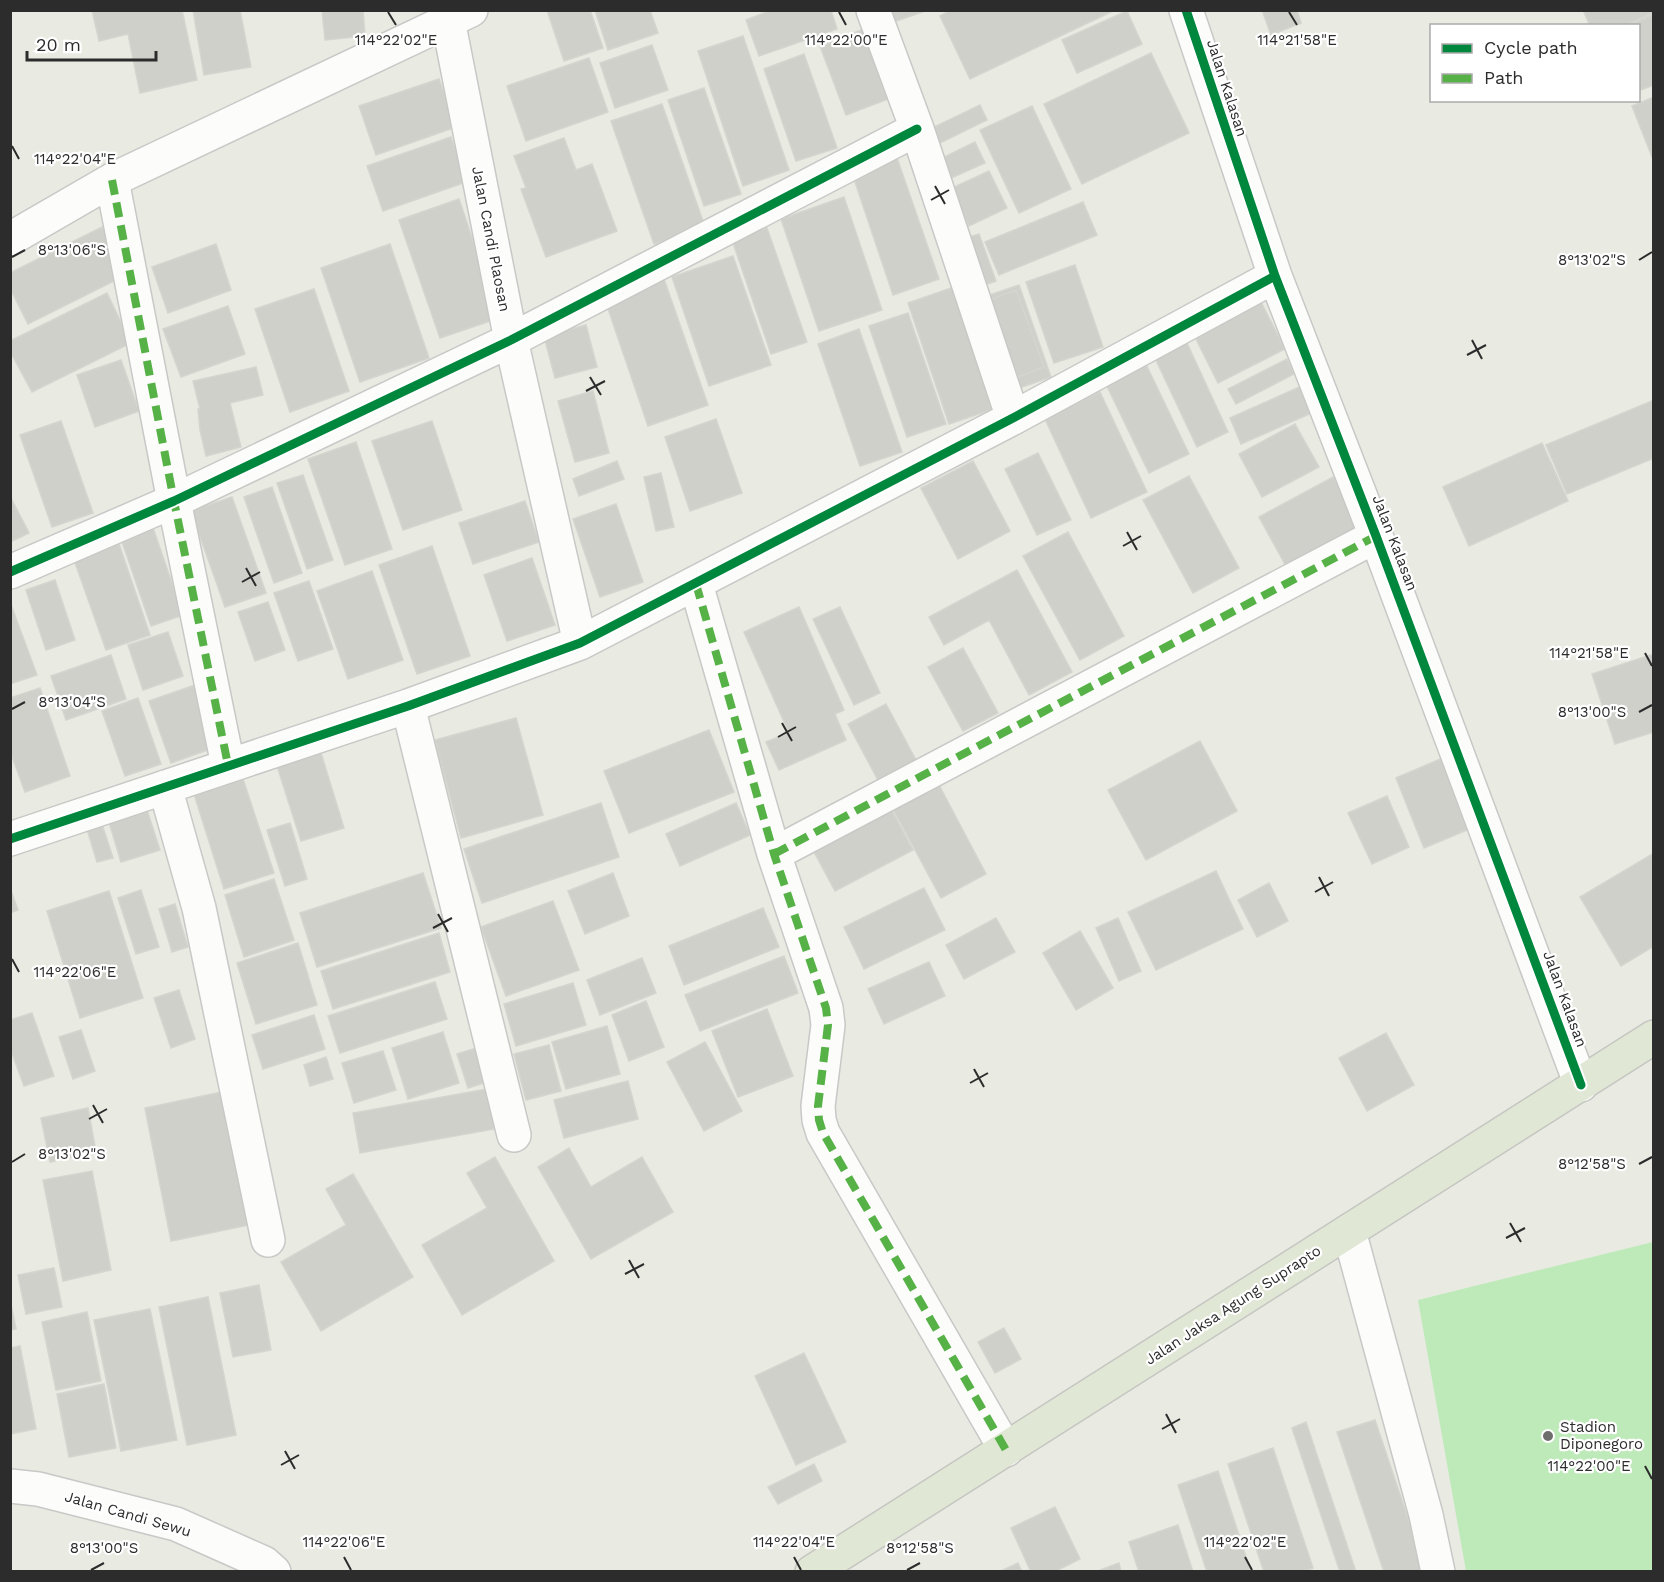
<svg xmlns="http://www.w3.org/2000/svg" width="1664" height="1582" font-family="'Work Sans',sans-serif">
	<style>
		.pitch { fill: #beeab9 }
		.building { fill: #d0d0cb; stroke: #d4d5ce; stroke-width: 1.5 }
		.lines { fill: none; stroke-linecap: round; stroke-linejoin: round }
		.minor-casing { stroke: #c8c8c7; stroke-width: 36 }
		.major-casing { stroke: #c5c6c2; stroke-width: 36 }
		.minor { stroke: #fcfcfb; stroke-width: 33 }
		.major { stroke: #e1e7d5; stroke-width: 33 }
		.quiet { stroke: #56b246; stroke-width: 8; stroke-dasharray: 15 8; stroke-linecap: butt }
		.cycleway-casing { stroke: #fff; stroke-width: 13 }
		.cycleway { stroke: #00873e; stroke-width: 9 }
		.ticks { fill: none; stroke: #2c2c2c; stroke-width: 2 }
		.poi-dot { fill: #6e6e6c; stroke: #fff; stroke-width: 2 }
		.labels { text-anchor: middle; stroke-width: 4.5; stroke-linejoin: round; paint-order: stroke }
		.street-label { font-size: 15px; fill: #2c2c2c; stroke: #fff }
		.poi-label { font-size: 15px; fill: #2c2c2c; stroke: #fff; text-anchor: start }
		.ticks-label { font-size: 15px; text-anchor: middle; fill: #2c2c2c; stroke: #fff; stroke-width: 4.5; stroke-linejoin: round; paint-order: stroke }
	</style>
	<rect width="100%" height="100%" fill="#e9eae2"/>
	<!-- pitch -->
	<path class="pitch" d="M1653,1242V1571H1466L1418,1300Z"/>
	<!-- building -->
	<path class="building" d="M92,10H182L197,80L140,93L128,34L99,41Z
		M193,10H240L251,67L204,75Z
		M322,10H363L365,36L325,40Z
		M547,10H590L603,48L564,61Z
		M595,10H650L658,33L608,50Z
		M772,10H831L837,29L759,56L746,20Z
		M877,10H928L882,26Z
		M951,10H1115L970,79L940,16Z
		M1262,10H1297L1301,23L1271,35Z
		M1583,10H1654V12L1624,26H1590Z
		M1127,11L1142,44L1077,73L1062,40Z
		M1654,14V85L1638,91V26H1627Z
		M864,29L888,99L846,115L820,46Z
		M743,36L789,170L743,186L698,51Z
		M652,45L668,90L615,108L600,63Z
		M1151,53L1189,133L1082,184L1044,104Z
		M804,54L837,148L796,161L764,69Z
		M589,58L608,112L526,141L507,86Z
		M439,79L456,127L376,155L359,106Z
		M704,88L741,194L704,206L668,100Z
		M1654,97V156L1652,157L1632,106Z
		M662,104L705,227L654,244L611,121Z
		M980,105L987,120L938,144L930,129Z
		M1032,106L1071,189L1019,213L980,130Z
		M451,137L466,182L383,211L367,166Z
		M564,138L576,170L592,164L617,231L546,257L521,189L526,188L514,156Z
		M975,142L985,163L949,179L940,159Z
		M897,158L939,279L893,295L852,173Z
		M989,171L1007,208L969,226L952,188Z
		M844,197L882,310L819,331L781,219Z
		M459,199L499,318L440,338L399,220Z
		M1083,202L1097,235L999,275L985,242Z
		M102,227L126,275L28,324L10,288V273Z
		M767,228L807,342L771,354L732,240Z
		M979,234L996,281L973,289L957,241Z
		M216,244L231,290L168,313L152,267Z
		M390,244L429,358L360,382L321,268Z
		M733,256L771,365L709,386L672,277Z
		M1075,265L1103,347L1054,363L1026,282Z
		M663,276L708,405L648,426L604,297Z
		M1019,285L1051,377L1019,388L987,296Z
		M954,287L996,408L949,424L908,303Z
		M314,289L349,391L290,412L255,309Z
		M1016,290L1044,367L1018,377L989,300Z
		M107,293L131,343L32,392L10,351V341Z
		M1261,302L1285,349L1218,383L1194,335Z
		M228,306L245,354L181,377L163,329Z
		M908,313L946,424L907,437L869,326Z
		M586,325L597,367L555,378L544,336Z
		M859,329L902,452L860,466L818,344Z
		M1187,343L1228,432L1197,447L1155,358Z
		M1287,359L1294,374L1236,404L1228,389Z
		M121,360L139,411L95,427L77,375Z
		M1144,360L1189,454L1149,473L1104,380Z
		M256,367L263,395L230,403L241,447L206,456L200,430L198,409H200L193,381Z
		M1304,385L1316,411L1241,444L1230,418Z
		M593,391L609,453L575,462L558,401Z
		M1100,392L1147,492L1091,518L1045,419Z
		M1654,400V458L1567,494L1546,445Z
		M716,419L742,493L690,511L665,437Z
		M61,421L93,513L52,527L20,435Z
		M432,421L462,510L403,530L372,441Z
		M1295,424L1319,467L1262,497L1239,454Z
		M356,442L392,549L345,565L308,459Z
		M1542,443L1568,501L1469,546L1443,487Z
		M1038,453L1071,520L1037,535L1005,469Z
		M617,461L624,479L579,496L573,479Z
		M973,461L1010,531L958,559L921,488Z
		M661,473L674,527L656,531L644,477Z
		M303,475L333,560L307,569L277,483Z
		M1189,476L1239,568L1193,593L1143,500Z
		M1333,477L1361,528L1287,568L1259,517Z
		M272,487L302,573L274,583L244,497Z
		M10,496L29,533L10,542Z
		M232,497L266,593L225,607L191,511Z
		M525,501L539,542L473,564L459,523Z
		M616,504L643,582L600,597L573,519Z
		M152,525L183,615L151,626L120,536Z
		M1068,532L1124,636L1080,660L1023,556Z
		M118,541L150,635L106,650L73,557Z
		M432,546L470,656L417,674L379,565Z
		M532,558L555,625L507,641L484,575Z
		M1017,570L1072,672L1029,695L989,620L944,645L929,617Z
		M372,571L403,660L348,679L317,591Z
		M55,580L75,640L46,650L26,590Z
		M309,581L333,649L298,661L274,593Z
		M10,602L37,675L10,684Z
		M268,602L285,650L255,661L238,612Z
		M799,607L844,710L835,714L846,740L779,770L766,742L789,733L744,632Z
		M840,607L880,693L854,705L813,619Z
		M168,632L183,676L143,690L128,645Z
		M963,648L998,713L963,731L928,667Z
		M1654,654V732L1615,744L1592,674Z
		M111,655L126,699L66,720L51,676Z
		M195,685L216,747L171,763L149,701Z
		M40,688L70,776L25,792L10,751V698Z
		M138,698L161,764L125,776L102,711Z
		M886,704L917,762L879,782L848,724Z
		M516,718L543,815L461,838L435,740Z
		M709,730L734,792L629,833L604,771Z
		M1200,741L1237,811L1146,860L1108,790Z
		M321,753L344,828L301,841L277,766Z
		M1445,757L1474,827L1424,848L1396,778Z
		M243,779L274,873L224,889L194,794Z
		M939,785L986,874L941,898L893,809Z
		M1387,796L1409,847L1372,864L1348,813Z
		M601,803L619,857L482,903L464,849Z
		M736,803L750,835L680,866L666,834Z
		M146,807L160,850L121,862L108,819Z
		M890,807L913,850L835,891L812,848Z
		M101,821L113,858L97,862L86,826Z
		M290,823L307,879L285,886L267,830Z
		M1654,853V946L1621,966L1580,897Z
		M1216,871L1243,929L1156,970L1128,912Z
		M423,873L441,928L317,967L300,913Z
		M613,873L629,916L585,934L568,891Z
		M274,879L294,940L244,957L225,895Z
		M1269,883L1288,921L1257,937L1238,900Z
		M10,888L18,910L10,913Z
		M924,888L945,930L864,969L844,927Z
		M141,890L159,947L136,954L118,898Z
		M109,891L143,998L80,1018L47,911Z
		M553,901L579,970L506,996L481,927Z
		M175,904L188,947L172,952L159,909Z
		M763,908L779,947L684,985L669,946Z
		M996,918L1015,952L964,979L946,945Z
		M1118,918L1141,971L1119,981L1096,928Z
		M1080,931L1113,988L1076,1010L1043,953Z
		M439,933L450,972L333,1009L321,971Z
		M298,943L317,1005L256,1024L237,963Z
		M784,956L798,993L700,1031L685,995Z
		M642,958L656,993L600,1015L587,980Z
		M929,962L945,996L884,1024L868,989Z
		M435,982L447,1019L340,1053L328,1016Z
		M573,983L586,1025L516,1046L504,1004Z
		M179,990L195,1039L171,1048L154,998Z
		M646,1001L664,1047L629,1061L612,1015Z
		M767,1009L793,1076L738,1097L712,1031Z
		M32,1013L54,1076L24,1086L10,1048V1020Z
		M314,1015L325,1049L263,1069L252,1035Z
		M607,1026L620,1074L566,1089L552,1042Z
		M81,1030L95,1071L73,1079L59,1037Z
		M443,1032L459,1083L408,1099L392,1048Z
		M1386,1033L1414,1085L1367,1111L1339,1058Z
		M705,1042L742,1111L704,1131L667,1062Z
		M549,1045L561,1091L526,1100L514,1054Z
		M480,1047L490,1081L468,1088L457,1054Z
		M383,1051L396,1090L354,1103L342,1063Z
		M326,1057L333,1079L310,1086L304,1065Z
		M628,1081L638,1119L564,1138L554,1100Z
		M492,1088L500,1128L360,1153L353,1113Z
		M222,1092L249,1225L171,1241L145,1108Z
		M88,1108L96,1152L50,1162L41,1118Z
		M569,1148L591,1187L642,1157L673,1212L591,1259L538,1167Z
		M495,1157L554,1261L462,1315L422,1245L487,1208L467,1173Z
		M92,1171L111,1270L63,1281L43,1180Z
		M353,1174L413,1277L321,1331L281,1262L346,1225L326,1189Z
		M54,1268L62,1307L26,1314L18,1275Z
		M259,1285L271,1350L233,1357L220,1293Z
		M208,1297L236,1435L187,1445L159,1307Z
		M10,1300L16,1329L10,1330Z
		M150,1309L177,1440L121,1451L94,1320Z
		M87,1312L101,1381L56,1390L42,1322Z
		M1004,1328L1021,1359L995,1373L978,1342Z
		M20,1346L36,1429L10,1434V1348Z
		M804,1353L846,1442L796,1465L755,1376Z
		M104,1384L116,1448L69,1457L57,1394Z
		M1375,1420L1426,1572H1384L1337,1432Z
		M1306,1422L1356,1572H1340L1292,1428Z
		M1273,1448L1313,1568L1302,1572H1264L1228,1464Z
		M814,1464L822,1481L778,1504L768,1487Z
		M1218,1471L1251,1572H1207L1178,1485Z
		M1055,1507L1080,1559L1054,1572H1031L1011,1528Z
		M1178,1525L1193,1572H1139L1129,1542Z
		M1018,1563L1022,1572H999Z
		M1119,1563L1121,1572H1095Z"/>
	<g class="lines">
		<defs>
			<path id="minor" d="M446,10L511,340L580,643
				M873,10L917,129L1013,418
				M1186,10L1275,276L1376,536L1581,1085
				M112,180L174,501L228,765
				M10,239L112,180L471,10
				M10,572L174,501L511,340L917,129
				M696,584L774,854L826,1008L828,1025L818,1106L819,1120L823,1133L1006,1450
				M408,706L514,1135
				M165,787L199,908L268,1240
				M10,839L408,706L580,643L1013,418L1275,276
				M774,854L1376,536
				M1349,1231L1426,1515L1438,1572
				M10,1486L38,1489L176,1524L264,1563L274,1572"/>
			<path id="major" d="M812,1572L1654,1037"/>
		</defs>
		<!-- minor casing -->
		<use href="#minor" class="minor-casing"/>
		<!-- major casing -->
		<use href="#major" class="major-casing"/>
		<!-- minor -->
		<use href="#minor" class="minor"/>
		<!-- major -->
		<use href="#major" class="major"/>
		<!-- quiet -->
		<path class="quiet" d="M112,180L174,501L228,765
			M696,584L774,854L826,1008L828,1025L818,1106L819,1120L823,1133L1006,1450
			M774,854L1376,536"/>
		<defs>
			<path id="cycleway" d="M1186,10L1275,276L1376,536L1581,1085
				M10,572L174,501L511,340L917,129
				M10,839L408,706L580,643L1013,418L1275,276"/>
		</defs>
		<!-- cycleway casing -->
		<use href="#cycleway" class="cycleway-casing"/>
		<!-- cycleway -->
		<use href="#cycleway" class="cycleway"/>
	</g>
	<!-- ticks -->
	<path class="ticks" d="M388,12L396,25M839,12L846,25M1289,12L1297,25M12,146L19,159M935,186L945,204M931,200L949,190M12,257L25,250M1639,260L1652,252M1472,340L1482,359M1467,355L1486,345M590,377L601,395M586,391L605,381M1127,532L1137,550M1123,546L1141,536M246,568L256,586M242,582L260,572M1645,653L1652,666M12,709L25,702M1639,712L1652,705M782,723L792,741M778,737L796,727M1319,877L1329,896M1315,892L1333,882M438,914L448,932M433,928L452,918M12,959L19,972M974,1069L984,1087M970,1083L988,1073M93,1105L103,1123M89,1119L107,1109M12,1162L25,1154M1639,1164L1652,1157M1510,1223L1521,1242M1506,1238L1525,1228M629,1260L639,1278M625,1274L644,1264M1166,1414L1176,1433M1162,1429L1180,1419M285,1451L295,1469M281,1465L299,1455M1645,1466L1652,1479M344,1557L351,1570M794,1557L801,1570M1245,1557L1252,1570M91,1570L104,1563M907,1570L920,1563"/>
	<!-- markers -->
	<circle class="poi-dot" cx="1548" cy="1436" r="6"/>
	<g class="labels">
		<!-- street labels -->
		<g class="street-label">
			<text transform="translate(1227 88) rotate(72)" y="5">Jalan Kalasan</text>
			<text transform="translate(491 239) rotate(79)" y="5">Jalan Candi Plaosan</text>
			<text transform="translate(1395 543) rotate(69)" y="5">Jalan Kalasan</text>
			<text transform="translate(1565 999) rotate(70)" y="5">Jalan Kalasan</text>
			<text transform="translate(1233 1305) rotate(-33)" y="5">Jalan Jaksa Agung Suprapto</text>
			<text transform="translate(128 1514) rotate(16)" y="5">Jalan Candi Sewu</text>
		</g>
		<!-- poi labels -->
		<g class="poi-label">
			<text x="1560" y="1432">Stadion<tspan x="1560" dy="17">Diponegoro</tspan></text>
		</g>
	</g>
	<g class="ticks-label">
		<text x="396" y="45">114°22'02"E</text>
		<text x="846" y="45">114°22'00"E</text>
		<text x="1297" y="45">114°21'58"E</text>
		<text x="75" y="164">114°22'04"E</text>
		<text x="72" y="255">8°13'06"S</text>
		<text x="1592" y="265">8°13'02"S</text>
		<text x="1589" y="658">114°21'58"E</text>
		<text x="72" y="707">8°13'04"S</text>
		<text x="1592" y="717">8°13'00"S</text>
		<text x="75" y="977">114°22'06"E</text>
		<text x="72" y="1159">8°13'02"S</text>
		<text x="1592" y="1169">8°12'58"S</text>
		<text x="1589" y="1471">114°22'00"E</text>
		<text x="344" y="1547">114°22'06"E</text>
		<text x="794" y="1547">114°22'04"E</text>
		<text x="1245" y="1547">114°22'02"E</text>
		<text x="104" y="1553">8°13'00"S</text>
		<text x="920" y="1553">8°12'58"S</text>
	</g>
	<!-- border -->
	<rect width="1664" height="1582" fill="none" stroke="#2c2c2c" stroke-width="24"/>
	<!-- legend -->
	<rect x="1430" y="24" width="210" height="78" fill="#ffffff" stroke="#ababab" stroke-width="1.5"/>
	<rect x="1442" y="44" width="30" height="9" fill="#00873e" stroke="#ababab" stroke-width="1.5"/>
	<text x="1484" y="54" font-size="18" fill="#2c2c2c">Cycle path</text>
	<rect x="1442" y="74" width="30" height="9" fill="#56b246" stroke="#ababab" stroke-width="1.5"/>
	<text x="1484" y="84" font-size="18" fill="#2c2c2c">Path</text>
	<!-- scale -->
	<path d="M27 51v9h129v-9" fill="none" stroke="#2c2c2c" stroke-width="3"/>
	<text x="36" y="51" font-size="18" fill="#2c2c2c" stroke="#ffffff" stroke-width="4.5" paint-order="stroke">20 m</text>
</svg>
